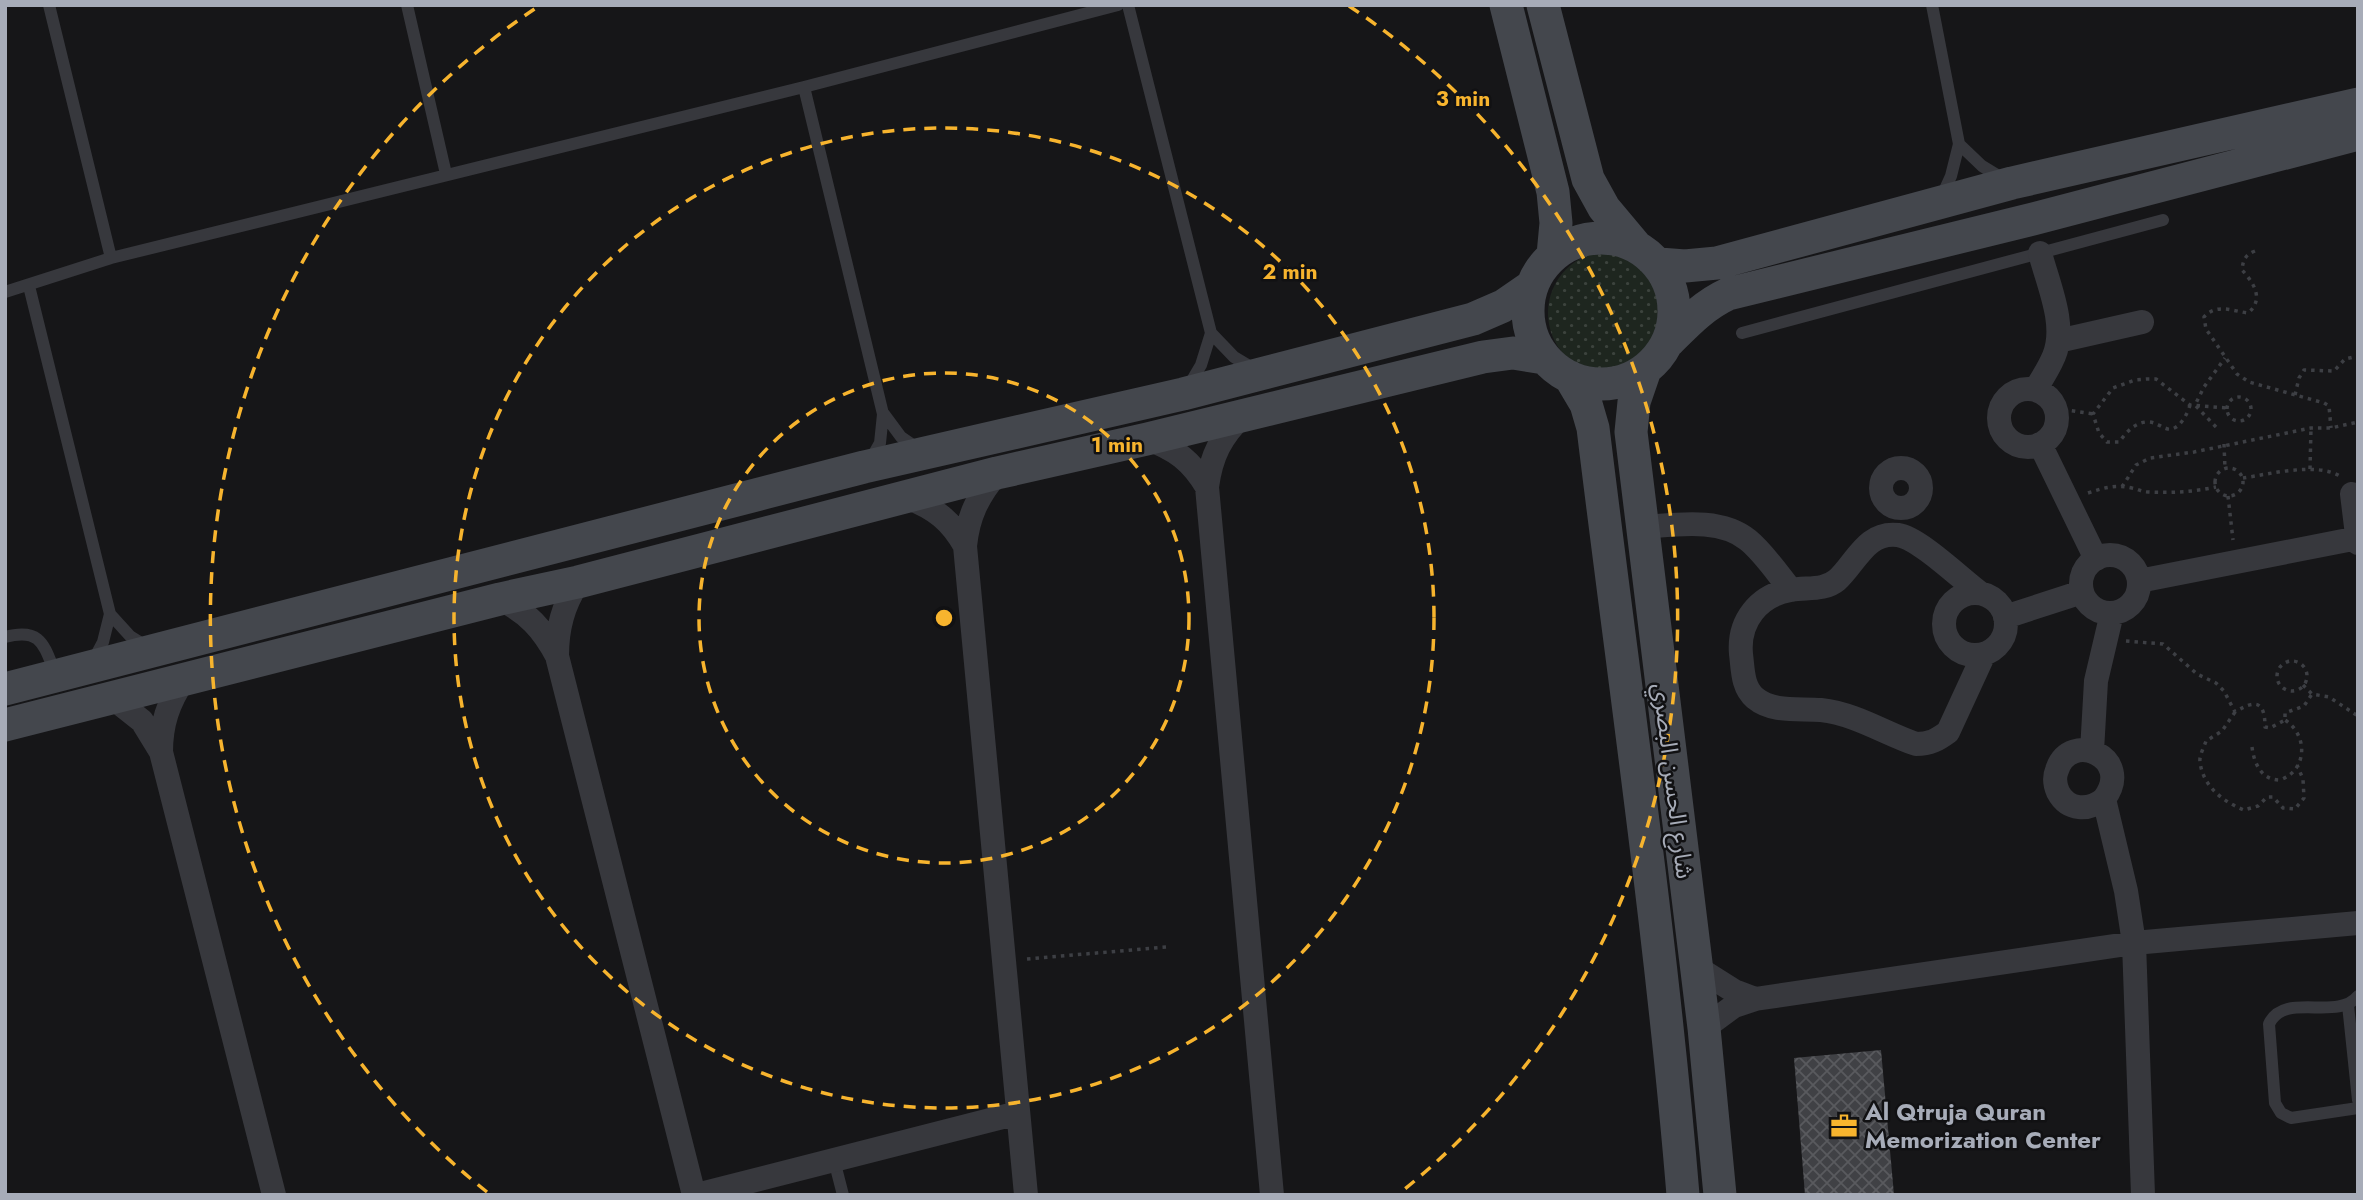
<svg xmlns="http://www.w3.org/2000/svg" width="2363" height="1200" font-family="Jost,'Noto Sans Arabic',sans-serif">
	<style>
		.grass { fill: url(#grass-dots) }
		.building { fill: url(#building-cross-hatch) }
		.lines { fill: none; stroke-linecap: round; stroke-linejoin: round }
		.path { stroke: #3d3f44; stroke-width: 3.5; stroke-dasharray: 3.5 5; stroke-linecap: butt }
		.lane { stroke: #37383d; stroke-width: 12 }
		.street { stroke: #37383d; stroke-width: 24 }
		.secondary { stroke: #44474d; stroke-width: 33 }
		.ring { fill: none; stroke: #f7b42e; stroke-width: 3.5; stroke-dasharray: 12 9 }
		.labels { text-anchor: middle; stroke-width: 5; stroke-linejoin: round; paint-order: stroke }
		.street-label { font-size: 24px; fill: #a7acb8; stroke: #111113 }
		.poi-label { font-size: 24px; font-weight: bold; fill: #a7acb8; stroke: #111113; text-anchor: start }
		.centre { fill: #f7b42e; stroke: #111113; stroke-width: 3.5 }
		.ring-label { font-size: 21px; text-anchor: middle; font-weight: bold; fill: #f7b42e; stroke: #111113; stroke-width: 5; stroke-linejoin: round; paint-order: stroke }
	</style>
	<defs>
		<pattern id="grass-dots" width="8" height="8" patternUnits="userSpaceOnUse" patternTransform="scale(1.75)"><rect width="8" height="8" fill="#1e261f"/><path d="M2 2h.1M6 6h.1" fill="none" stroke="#3c433d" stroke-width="1.8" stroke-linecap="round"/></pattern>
		<pattern id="building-cross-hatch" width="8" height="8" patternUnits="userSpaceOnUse" patternTransform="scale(1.75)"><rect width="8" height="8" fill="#404145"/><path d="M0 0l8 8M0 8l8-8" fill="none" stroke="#595a5e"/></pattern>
	</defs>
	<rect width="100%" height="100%" fill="#161618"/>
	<!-- grass -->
	<path class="grass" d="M1548 313a62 62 0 1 1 124 0a62 62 0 1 1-124 0Z"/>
	<!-- building -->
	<path class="building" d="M1881,1050L1894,1195H1805L1794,1058Z"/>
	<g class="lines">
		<!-- path -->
		<path class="path" d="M2255,251C2245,255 2243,260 2242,270C2253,282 2265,299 2248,313C2232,311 2217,303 2204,317L2206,329L2237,374L2249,382L2324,403L2329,406L2331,428
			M2295,395L2299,378L2304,370L2334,371L2345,359L2358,356
			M2227 409a12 12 0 1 1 24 0a12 12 0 1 1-24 0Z
			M2190,405C2188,413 2179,431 2168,429C2160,427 2155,421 2146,422C2134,423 2126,433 2119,442H2107L2099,433L2093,414L2113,388L2135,380L2147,379H2156L2190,405L2227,408
			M2055,408L2093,414
			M2216,427L2195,405L2204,387L2225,358
			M2224,444L2225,469
			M2215 482a14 14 0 1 1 28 0a14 14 0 1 1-28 0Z
			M2310,469L2311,428
			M2243,478C2270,474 2316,462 2340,476
			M2122,487L2136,465L2150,458L2194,452L2311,428H2331L2358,422
			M2088,493C2103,488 2116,484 2132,488C2138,489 2142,492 2148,492C2172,493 2193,492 2216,487
			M2228,496L2233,540
			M2126,641L2163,644L2197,674L2216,683L2224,691L2235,712C2256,699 2265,701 2265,727L2270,728L2285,720V713L2304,706L2312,694
			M2277 676a15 15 0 1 1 30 0a15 15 0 1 1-30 0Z
			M2303,685L2312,694L2329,697L2358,716
			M2235,712L2222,731L2206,741C2204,747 2199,756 2200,762C2203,787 2224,802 2244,810L2258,806L2267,797H2273L2283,808L2295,809L2304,798L2303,779L2297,765
			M2252,747C2254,763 2261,780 2280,780C2308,770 2308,735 2285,720
			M1027,959L1166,947"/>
		<!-- lane -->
		<path class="lane" d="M49,5L111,258
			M407,5L446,174
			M1128,5L1211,333L1234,357L1254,369
			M1932,5L1959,144L1951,176L1941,198
			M804,87L883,414L880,443L871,459
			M1959,144L1982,166L2005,180
			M29,286L110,614L130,636L146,646
			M5,292L111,258L804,87L1118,5
			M1742,333L2163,220
			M1188,387L1201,365L1211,333
			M884,414L901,437L917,448
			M5,637C42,627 44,646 56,675
			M94,659L103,642L110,614
			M2358,996C2337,1022 2284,991 2269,1024L2275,1103L2281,1113L2291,1118L2358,1108
			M2348,1005L2358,1100
			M834,1160L843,1195"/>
		<!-- street -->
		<path class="street" d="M2058,341L2142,322
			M1999 418a29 29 0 1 1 58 0a29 29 0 1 1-58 0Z
			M2035,390C2042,379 2049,368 2054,356C2067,325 2048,284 2040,253
			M1244,414C1221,436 1211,456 1207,487L1272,1195
			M1147,439C1175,448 1192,462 1207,487
			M2040,444L2096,559
			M1881 488a20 20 0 1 1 40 0a20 20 0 1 1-40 0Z
			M997,473C978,496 968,516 965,546L1026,1195
			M2352,494L2358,543
			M908,498C935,508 951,521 965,546
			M1642,527C1675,525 1720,517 1748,540C1764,553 1777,573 1791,590
			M2081 584a29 29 0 1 1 58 0a29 29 0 1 1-58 0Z
			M2139,581L2358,538
			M1980,593C1961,579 1919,538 1898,535C1866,531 1856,563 1837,580C1824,591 1806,587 1791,590C1759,595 1738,621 1741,654C1743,669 1742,687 1755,698C1773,713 1800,708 1821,710C1856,714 1884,733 1916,744C1930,744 1937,740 1948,732L1984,654
			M1944 624a31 31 0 1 1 62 0a31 31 0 1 1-62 0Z
			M500,599C527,612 543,629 557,656L694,1195
			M2005,617L2082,592
			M557,656C557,628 563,606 578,582
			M113,698L142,721L161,752L274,1195
			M2092,751L2096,681L2112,613
			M161,752C161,724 168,703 184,679
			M2104,799C2089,811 2068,811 2058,792C2055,785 2054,777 2057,770C2070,729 2135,758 2104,799L2126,891L2134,943L2143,1195
			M1696,967L1734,991L1755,999
			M1704,1028L1734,1006L1755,999L2134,943L2358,923
			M697,1195L1018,1113"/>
		<!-- secondary -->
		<path class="secondary" d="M1506,5L1553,192L1556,223L1553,255
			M1543,5L1588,179L1604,208L1635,245
			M1528 311a73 73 0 1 1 146 0a73 73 0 1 1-146 0Z
			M1659,264L1685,266L1717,263L2012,183L2358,104
			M1669,341C1687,323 1704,305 1728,294L2033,219L2358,134
			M1645,370L1634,402L1631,432L1704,1028L1720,1195
			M1570,377L1586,404L1593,428C1624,683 1662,939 1683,1195
			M5,689L864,467L1183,394L1473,319L1503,306L1532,286
			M5,725L500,599L578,582L997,473L1147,439L1483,357L1513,353L1544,358"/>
	</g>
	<!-- distance rings -->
	<g class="ring">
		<circle cx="944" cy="618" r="245"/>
		<circle cx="944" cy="618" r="490"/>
		<path d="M487 1192A734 734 0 0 1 539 6M1349 6A734 734 0 0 1 1401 1192"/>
	</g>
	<!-- icons -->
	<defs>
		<symbol id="office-bare" viewBox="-9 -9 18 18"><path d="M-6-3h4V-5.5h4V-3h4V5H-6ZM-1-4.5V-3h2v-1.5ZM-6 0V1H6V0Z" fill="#f7b42e" stroke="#111113" stroke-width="2.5" paint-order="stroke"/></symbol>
	</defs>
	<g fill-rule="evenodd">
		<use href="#office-bare" x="1825" y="1107" width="38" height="38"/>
	</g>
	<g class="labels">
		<!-- street labels -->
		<g class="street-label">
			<text transform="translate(1673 781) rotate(83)" y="8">شارع الحسن البصري</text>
		</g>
		<!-- poi labels -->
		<g class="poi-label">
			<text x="1865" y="1120">Al Qtruja Quran<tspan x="1865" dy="28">Memorization Center</tspan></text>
		</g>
	</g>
	<circle cx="944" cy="618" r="10" class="centre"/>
	<g class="ring-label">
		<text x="1463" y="106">3 min</text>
		<text x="1290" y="279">2 min</text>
		<text x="1117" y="452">1 min</text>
	</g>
	<!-- border -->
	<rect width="2363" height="1200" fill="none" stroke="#a7acb8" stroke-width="14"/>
</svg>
